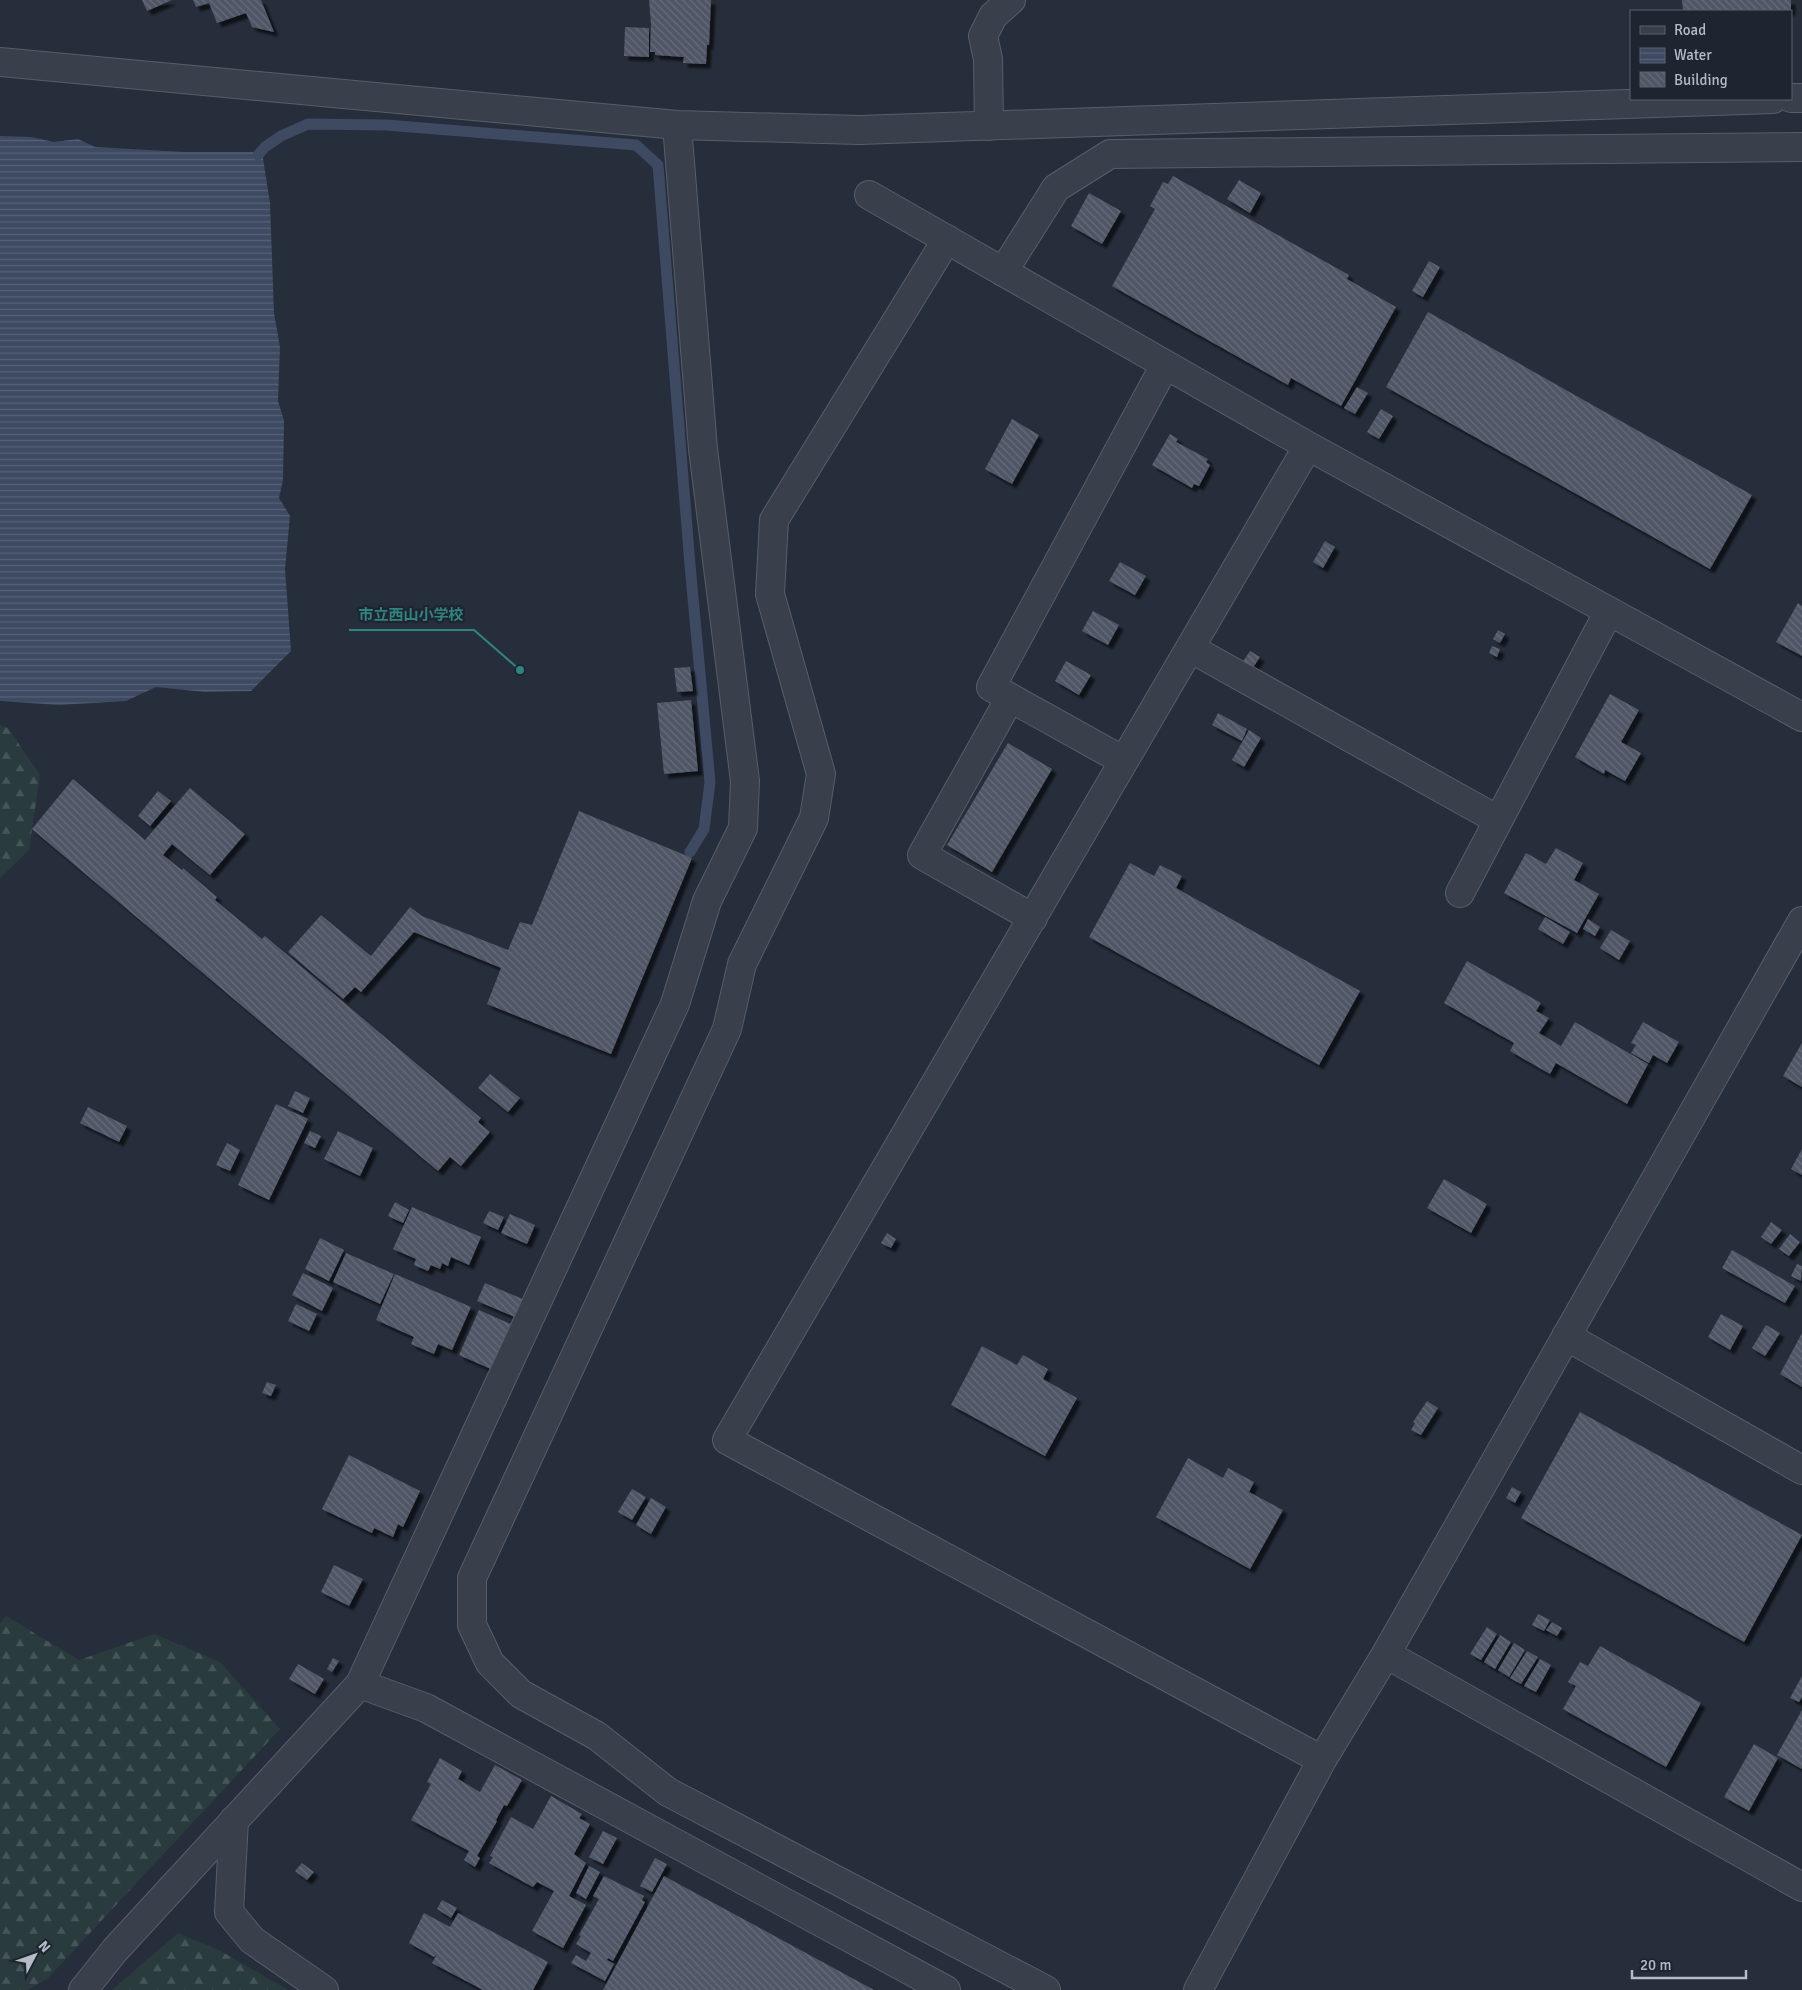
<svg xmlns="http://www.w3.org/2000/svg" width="1802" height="1990" font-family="Signika,'Noto Sans JP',sans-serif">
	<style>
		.forest { fill: url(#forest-firs) }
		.water { fill: url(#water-rules) }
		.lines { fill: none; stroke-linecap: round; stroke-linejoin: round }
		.stream { stroke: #3d4a62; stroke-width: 11 }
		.building { fill: url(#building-back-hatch); filter: url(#shadow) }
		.minor-casing { stroke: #585e69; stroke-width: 30 }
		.minor { stroke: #3a404b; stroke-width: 28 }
		.leader { fill: none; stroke: #308480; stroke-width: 2 }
		.callout-dot { fill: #308480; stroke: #1f2530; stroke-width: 2 }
		.callout-label { font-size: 15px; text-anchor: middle; font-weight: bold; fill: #308480; stroke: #1f2530; stroke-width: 4.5; stroke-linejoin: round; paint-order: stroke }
	</style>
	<defs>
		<pattern id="forest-firs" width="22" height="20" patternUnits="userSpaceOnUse" patternTransform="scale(1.25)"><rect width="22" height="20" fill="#293b3d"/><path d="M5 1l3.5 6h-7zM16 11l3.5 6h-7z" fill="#465558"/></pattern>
		<pattern id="water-rules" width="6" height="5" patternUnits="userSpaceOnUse" patternTransform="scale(1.25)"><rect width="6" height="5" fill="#3d4a62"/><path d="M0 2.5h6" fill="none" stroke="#576277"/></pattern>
		<pattern id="building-back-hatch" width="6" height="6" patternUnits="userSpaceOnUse" patternTransform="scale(1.25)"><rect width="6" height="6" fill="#4f5666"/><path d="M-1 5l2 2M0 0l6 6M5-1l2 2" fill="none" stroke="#666c7a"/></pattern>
		<filter id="shadow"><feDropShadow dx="4.5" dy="4.5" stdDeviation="1" flood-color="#0009"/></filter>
	</defs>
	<rect width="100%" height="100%" fill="#262e3b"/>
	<!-- forest -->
	<path class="forest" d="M0,725L8,728L40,775L29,850L0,878Z
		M6,1616L79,1660L154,1634L220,1662L280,1729L48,1978L28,1990H0V1623Z
		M178,1933L219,1950L288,1990H112Z"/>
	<!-- water -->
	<path class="water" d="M0,136L31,137L54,142L78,139L95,147L185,152H262L270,203L274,313L280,347L278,401L284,421L283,480L279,498L290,516L285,569L291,651L251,691L205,692L156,687L126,701L59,705L0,701Z"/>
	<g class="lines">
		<!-- stream -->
		<path class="stream" d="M258,155L265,147L281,136L308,124L386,125L636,145L658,165L690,565L710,782L704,829L690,852"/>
	</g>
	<!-- building -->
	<path class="building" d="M142,0H172L147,11Z
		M193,0H261L274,32L252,27L246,13L217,23L209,3L196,7Z
		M649,0H711L709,45H707L706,64L683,63L684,57L655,55V52H650L651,24Z
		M1682,0H1791V11H1683Z
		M625,27L649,28V57L624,56Z
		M1173,176L1349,275L1347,279L1396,307L1341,406L1291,378L1288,385L1112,286L1155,209L1150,206L1163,182L1168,184Z
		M1239,180L1261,193L1250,213L1227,199Z
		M1089,193L1121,211L1102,244L1071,226Z
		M1429,261L1440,267L1423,297L1412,291Z
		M1428,312L1752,495L1710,569L1386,387Z
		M1357,387L1368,393L1355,414L1344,408Z
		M1381,409L1393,416L1379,439L1367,432Z
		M1012,419L1039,435L1012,484L985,469Z
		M1170,434L1178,439L1176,442L1208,459L1206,462L1210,465L1199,486L1194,484L1192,488L1152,465Z
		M1325,541L1335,547L1323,568L1313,562Z
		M1120,562L1146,576L1135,595L1109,581Z
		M1798,603L1802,606V656L1776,642Z
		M1093,611L1119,625L1108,645L1082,631Z
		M1498,630L1505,634L1500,643L1493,639Z
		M1492,646L1500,649L1497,657L1489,653Z
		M1250,651L1260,657L1252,669L1242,663Z
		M1066,661L1091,675L1079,695L1055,681Z
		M690,667L693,691L677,692L674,668Z
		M1610,694L1639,710L1621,742L1641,753L1625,781L1605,770L1604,774L1575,757Z
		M691,700L698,771L664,774L657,703Z
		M1218,713L1247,729L1242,741L1212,725Z
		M1249,730L1261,738L1244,767L1232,760Z
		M1008,743L1052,769L992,872L947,845Z
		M73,779L145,840L190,788L245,834L210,875L172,844L163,855L182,870L183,868L217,897L215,900L262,939L265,936L481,1118L478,1122L490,1132L461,1166L450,1157L438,1171L32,829Z
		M158,791L171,801L150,826L138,816Z
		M579,811L692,858L611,1054L487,1004L501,968L414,932L361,992L355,987L343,999L288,952L321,915L371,956L410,907L422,916L508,950L520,922L532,925Z
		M1556,848L1583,863L1574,880L1599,894L1577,933L1504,893L1526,853L1546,864Z
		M1130,863L1154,876L1160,865L1182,876L1176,888L1360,991L1319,1065L1089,937Z
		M1545,917L1570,932L1563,944L1538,929Z
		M1588,919L1600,927L1595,936L1583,929Z
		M1611,930L1630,941L1619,960L1600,948Z
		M1467,961L1541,1003L1536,1011L1549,1018L1539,1033L1561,1046L1575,1022L1648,1064L1627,1104L1556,1063L1550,1074L1510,1051L1514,1043L1444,1003Z
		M1643,1022L1679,1042L1667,1063L1653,1055L1649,1063L1631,1053L1636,1045L1631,1043Z
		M1802,1043V1087L1783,1076Z
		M490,1074L520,1098L508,1112L478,1088Z
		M295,1091L310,1098L303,1113L288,1106Z
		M276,1104L308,1119L269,1200L238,1185Z
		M88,1107L127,1126L119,1142L80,1123Z
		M310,1131L321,1136L315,1148L304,1143Z
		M338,1131L373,1148L360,1176L324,1159Z
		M227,1143L240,1150L230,1171L216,1165Z
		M1802,1149V1175L1791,1169Z
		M1444,1179L1487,1204L1471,1233L1427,1208Z
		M395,1202L409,1210L403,1223L388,1216Z
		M412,1207L481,1237L469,1265L451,1257L448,1266L442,1263L440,1269L431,1265L428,1271L414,1265L416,1259L393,1249Z
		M489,1211L504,1217L498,1230L483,1223Z
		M510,1214L535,1225L527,1244L501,1233Z
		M1771,1222L1782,1230L1771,1244L1761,1237Z
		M887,1233L896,1239L891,1248L881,1243Z
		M1790,1234L1800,1242L1789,1256L1779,1249Z
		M320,1238L344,1250L329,1281L305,1269Z
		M1732,1250L1795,1286L1785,1303L1722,1268Z
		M346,1253L394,1274L380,1304L333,1282Z
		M1797,1264L1802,1266L1801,1281L1791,1276Z
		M303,1273L333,1288L322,1311L292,1295Z
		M395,1274L471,1307L452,1350L438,1344L434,1354L411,1344L414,1337L376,1320Z
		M485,1283L525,1300L517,1318L477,1301Z
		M296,1304L317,1314L309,1331L288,1321Z
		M479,1310L513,1325L493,1370L459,1355Z
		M1721,1314L1743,1326L1730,1350L1708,1337Z
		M1766,1325L1780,1333L1765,1356L1752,1348Z
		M1802,1333V1387L1780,1374Z
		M982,1346L1017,1365L1023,1355L1048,1369L1043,1379L1077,1398L1045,1456L951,1405Z
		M267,1382L276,1385L271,1396L262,1393Z
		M1427,1401L1438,1408L1421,1435L1411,1430L1415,1423L1413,1422Z
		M1580,1412L1802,1535L1744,1642L1521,1518Z
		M349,1455L420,1491L403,1527L398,1524L393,1537L374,1528L372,1533L322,1509Z
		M1188,1458L1223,1478L1228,1468L1254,1482L1249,1492L1283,1510L1250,1569L1156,1517Z
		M1512,1487L1521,1492L1515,1503L1506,1498Z
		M632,1489L646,1497L632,1520L618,1512Z
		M651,1498L666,1507L651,1534L636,1525Z
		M334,1565L363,1579L349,1606L321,1592Z
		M1538,1614L1550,1620L1544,1631L1532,1625Z
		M1552,1622L1562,1628L1557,1636L1546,1630Z
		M1487,1627L1497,1634L1481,1660L1470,1654Z
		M1500,1635L1511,1642L1495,1669L1484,1662Z
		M1514,1643L1525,1650L1509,1677L1498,1670Z
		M1600,1646L1701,1703L1666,1767L1563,1709L1576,1686L1568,1682L1580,1662L1588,1666Z
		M1527,1651L1538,1657L1521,1684L1510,1678Z
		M333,1658L339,1661L332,1672L327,1669Z
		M1540,1659L1551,1665L1536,1692L1524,1686Z
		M298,1664L324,1679L315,1694L289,1679Z
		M1802,1676V1697L1799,1702L1790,1698Z
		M1802,1710V1769L1777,1755Z
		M1754,1744L1778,1758L1749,1811L1724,1797Z
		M440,1758L462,1771L458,1779L480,1792L495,1765L522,1780L507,1806L504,1805L496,1820L497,1821L477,1856L480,1858L475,1867L464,1860L469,1851L411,1820L431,1784L427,1782Z
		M551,1796L582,1814L579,1818L590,1824L574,1854L586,1863L569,1896L586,1905L563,1948L532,1931L554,1891L537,1882L533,1887L489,1863L493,1857L490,1856L511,1817L533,1829Z
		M603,1831L617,1838L603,1864L589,1857Z
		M655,1858L667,1864L652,1892L640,1886Z
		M302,1863L314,1872L307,1880L295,1871Z
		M589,1866L600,1872L586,1899L576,1893Z
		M604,1876L644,1896L642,1900L645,1902L613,1961L608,1958L607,1960L614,1964L605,1981L571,1963L576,1955L586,1961L591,1953L576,1944L581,1936L579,1935L599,1899L593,1896Z
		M664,1876L874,1990H603Z
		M442,1900L457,1908L451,1918L437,1909Z
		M424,1913L450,1927L458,1913L548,1962L533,1990H483L432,1963L437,1954L434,1957L409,1943Z"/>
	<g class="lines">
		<defs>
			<path id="minor" d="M0,62L677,125L859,130L1773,99
				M1791,98H1802
				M989,126L988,59L983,36L993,16L1011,0
				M869,195L1308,446L1802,717
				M947,239L774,520L770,594L821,774L814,818L742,964L727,1029L472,1578V1625L490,1663L521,1694L597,1736L668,1792L1046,1990
				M1003,272L1056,188L1110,154L1802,147
				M1308,446L727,1440L1322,1760
				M1190,648L1498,820
				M1010,698L922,855L1033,918
				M1124,761L991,687L1165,365
				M1460,893L1609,611
				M1566,1336L1802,1470
				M1386,1654L1802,1887
				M360,1684L426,1708L946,1990
				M234,1820L229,1912L252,1940L324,1990
				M83,1990L115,1950L360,1684L675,1004L707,901L743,828L745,781L703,449L677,125
				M1198,1990L1322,1760L1386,1654L1802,921"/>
		</defs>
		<!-- minor casing -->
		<use href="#minor" class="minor-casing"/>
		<!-- minor -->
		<use href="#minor" class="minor"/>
	</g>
	<!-- callouts -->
	<path class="leader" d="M520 670L474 630H349"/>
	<circle class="callout-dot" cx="520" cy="670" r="5"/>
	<g class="callout-label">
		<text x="411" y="620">市立西山小学校</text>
	</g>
	<!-- legend -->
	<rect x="1630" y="10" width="162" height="90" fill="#1f2530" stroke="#5b616c"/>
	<rect x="1640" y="26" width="25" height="8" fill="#3a404b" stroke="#5b616c"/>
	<text x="1674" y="35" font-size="15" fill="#b5bbc7">Road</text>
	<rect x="1640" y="48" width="25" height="15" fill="url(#water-rules)" stroke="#5b616c"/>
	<text x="1674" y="60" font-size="15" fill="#b5bbc7">Water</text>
	<rect x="1640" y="72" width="25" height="15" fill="url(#building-back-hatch)" stroke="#5b616c"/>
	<text x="1674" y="85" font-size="15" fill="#b5bbc7">Building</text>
	<!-- north arrow -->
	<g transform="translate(35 1955) rotate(49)" stroke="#1f2530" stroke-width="4" paint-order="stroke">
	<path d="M0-4L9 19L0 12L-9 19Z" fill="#b5bbc7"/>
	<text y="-8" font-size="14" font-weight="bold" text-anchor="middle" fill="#b5bbc7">N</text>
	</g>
	<!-- scale -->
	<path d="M1632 1970v8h114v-8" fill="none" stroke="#b5bbc7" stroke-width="2.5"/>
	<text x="1640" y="1970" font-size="15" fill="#b5bbc7" stroke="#1f2530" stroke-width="4" paint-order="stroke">20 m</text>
</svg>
